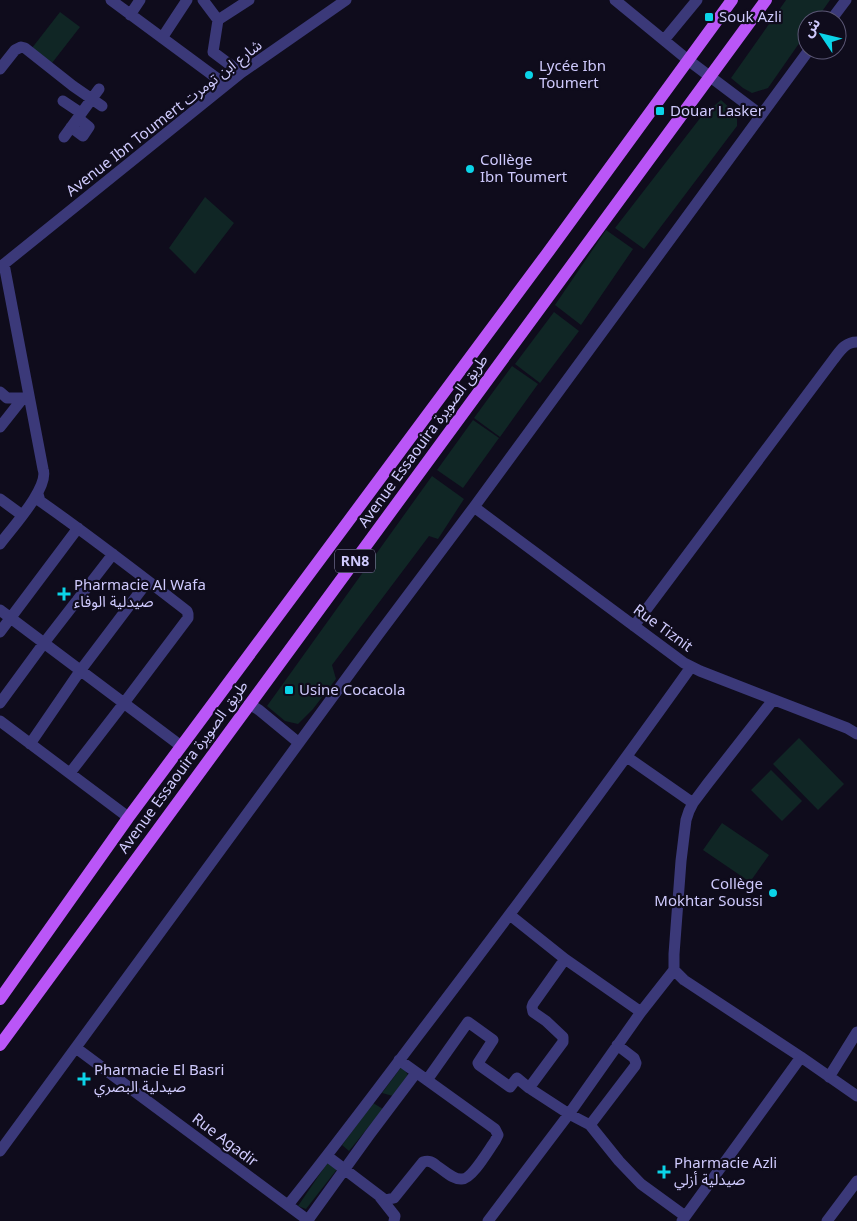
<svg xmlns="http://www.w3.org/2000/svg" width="857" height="1221" font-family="'Noto Sans','Noto Sans Arabic',sans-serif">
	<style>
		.green { fill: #102625 }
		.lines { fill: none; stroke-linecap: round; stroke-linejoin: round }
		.minor { stroke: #3b3979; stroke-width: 11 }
		.primary { stroke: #ba56f7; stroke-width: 12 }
		.poi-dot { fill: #0bd4e8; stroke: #0f0c1c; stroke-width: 2 }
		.labels { text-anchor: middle; stroke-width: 4.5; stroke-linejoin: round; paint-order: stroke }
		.shield { fill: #0f0c1c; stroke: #9591ba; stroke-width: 1 }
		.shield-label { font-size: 14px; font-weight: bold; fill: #cfcafd }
		.poi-label { font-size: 15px; fill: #cfcafd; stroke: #0f0c1c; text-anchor: start }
		.street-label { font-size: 15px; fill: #cfcafd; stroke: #0f0c1c }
	</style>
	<rect width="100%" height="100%" fill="#0f0c1c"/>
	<!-- green -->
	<path class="green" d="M786,0H830L816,20H807V32L768,88L752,93L743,88L731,78Z
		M60,12L80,27L52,63L32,48Z
		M721,100L732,110L737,116V126L644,249L615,228L701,117Z
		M205,197L234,223L195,274L169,248Z
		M606,230L633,249L581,325L555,305Z
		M554,312L579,331L540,383L515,364Z
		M512,366L538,384L500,437L474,418Z
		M473,420L499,438L463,488L437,470Z
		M432,476L464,499L438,539L429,536L332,665L336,679L313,709L298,724L285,721L267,706Z
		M799,738L844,784L818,810L773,764Z
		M771,770L802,801L782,821L751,790Z
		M722,823L769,855L750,882L703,850Z
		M402,1066L408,1075L393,1096L382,1093Z
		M373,1103L383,1109L349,1151L342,1145Z
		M328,1162L338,1168L306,1209L298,1206Z"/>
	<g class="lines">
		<!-- minor -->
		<path class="minor" d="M111,0L226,85
			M203,0L218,20L249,0
			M615,0L688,60L761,115
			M130,15L140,0
			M218,20L213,52L241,73
			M831,20L846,0
			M162,38L187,0
			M664,40L697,0
			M0,69L15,50L21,47L25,48L73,86L102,106
			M63,101L81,113
			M71,127L83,136L89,127L78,118
			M64,137L99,89
			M4,264L241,73L346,0
			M0,392L7,398H23
			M0,427L23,398L29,397
			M38,494L40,501C90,536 138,573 187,611L188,614V618L124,703L70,773
			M0,499L22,515
			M474,507L684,663L700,671L847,728L857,734
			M0,544C11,529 50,487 43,469L4,264
			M0,610L181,746
			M634,626L833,360C840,351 845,342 857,342
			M0,632L78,528
			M773,700L708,783L693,803L689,811L686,820L681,861L674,954V970L684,980L801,1057L857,1096
			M0,703L44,643L113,554
			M249,704L259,710L299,743
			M0,721L124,814L128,818
			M30,744L80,671L148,581
			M627,757L693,803
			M510,915L565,959L641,1012
			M565,959L533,1004L532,1007L533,1012L546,1021L563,1037V1042L529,1088L569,1114L590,1125L635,1066L636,1063L634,1058L617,1045
			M76,1048L309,1221
			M829,1077L857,1032
			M427,1080L468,1022L493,1040L478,1063L479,1065L510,1087L517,1078L529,1088
			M590,1125L619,1161L641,1184L685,1216
			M0,1151L378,635L474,507L809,50
			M327,1156L385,1200L394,1198L423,1162C429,1160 432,1162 437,1166C444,1170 453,1180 462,1179C472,1179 489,1149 495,1141L498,1135L495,1129L399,1060
			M380,1197L395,1216L394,1221
			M288,1205C332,1150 374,1094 417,1037C510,915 602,792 691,667
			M308,1220L370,1134L416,1073
			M488,1221L569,1114L641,1012L674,970
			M682,1221L801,1057
			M827,1221L857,1181"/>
		<!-- primary -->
		<path class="primary" d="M0,999L128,818L546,255L732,0
			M0,1045L766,0"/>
	</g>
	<!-- markers -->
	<g class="poi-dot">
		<rect x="704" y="12" width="10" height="10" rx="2.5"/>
		<circle cx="529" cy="75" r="5"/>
		<rect x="655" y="106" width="10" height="10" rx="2.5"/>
		<circle cx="470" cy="169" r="5"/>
		<path d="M61.5 586.5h5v5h5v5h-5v5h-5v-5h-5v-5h5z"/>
		<rect x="284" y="685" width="10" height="10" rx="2.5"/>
		<circle cx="773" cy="893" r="5"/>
		<path d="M81.5 1071.5h5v5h5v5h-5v5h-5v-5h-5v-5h5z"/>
		<path d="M661.5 1164.5h5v5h5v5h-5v5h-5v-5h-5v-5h5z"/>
	</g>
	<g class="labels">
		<!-- shield labels -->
		<rect class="shield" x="335" y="549.5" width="40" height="23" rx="4"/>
		<g class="shield-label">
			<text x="355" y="566">RN8</text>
		</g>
		<!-- poi labels -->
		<g class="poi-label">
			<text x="719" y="22">Souk Azli</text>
			<text x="539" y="71">Lycée Ibn<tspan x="539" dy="17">Toumert</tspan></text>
			<text x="670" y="116">Douar Lasker</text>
			<text x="480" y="165">Collège<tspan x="480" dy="17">Ibn Toumert</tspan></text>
			<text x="74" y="590">Pharmacie Al Wafa<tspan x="74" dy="17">صيدلية الوفاء</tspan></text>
			<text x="299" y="695">Usine Cocacola</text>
			<text x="763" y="889" text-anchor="end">Collège<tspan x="763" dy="17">Mokhtar Soussi</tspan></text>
			<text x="94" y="1075">Pharmacie El Basri<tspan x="94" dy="17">صيدلية البصري</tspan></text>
			<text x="674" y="1168">Pharmacie Azli<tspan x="674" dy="17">صيدلية أزلي</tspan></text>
		</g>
		<!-- street labels -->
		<g class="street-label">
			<text transform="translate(164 118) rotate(-38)" y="5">Avenue Ibn Toumert شارع ابن تومرت</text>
			<text transform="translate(423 441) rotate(-54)" y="5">Avenue Essaouira طريق الصويرة</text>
			<text transform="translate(663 628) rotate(36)" y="5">Rue Tiznit</text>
			<text transform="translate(183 767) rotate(-54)" y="5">Avenue Essaouira طريق الصويرة</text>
			<text transform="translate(225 1140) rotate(37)" y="5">Rue Agadir</text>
		</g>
	</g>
	<!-- north arrow -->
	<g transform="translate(822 35) rotate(305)"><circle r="24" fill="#0f0c1c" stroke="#5c5876"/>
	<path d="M0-4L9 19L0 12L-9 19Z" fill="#0bd4e8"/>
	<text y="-8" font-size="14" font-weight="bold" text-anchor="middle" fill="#cfcafd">ش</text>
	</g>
</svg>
